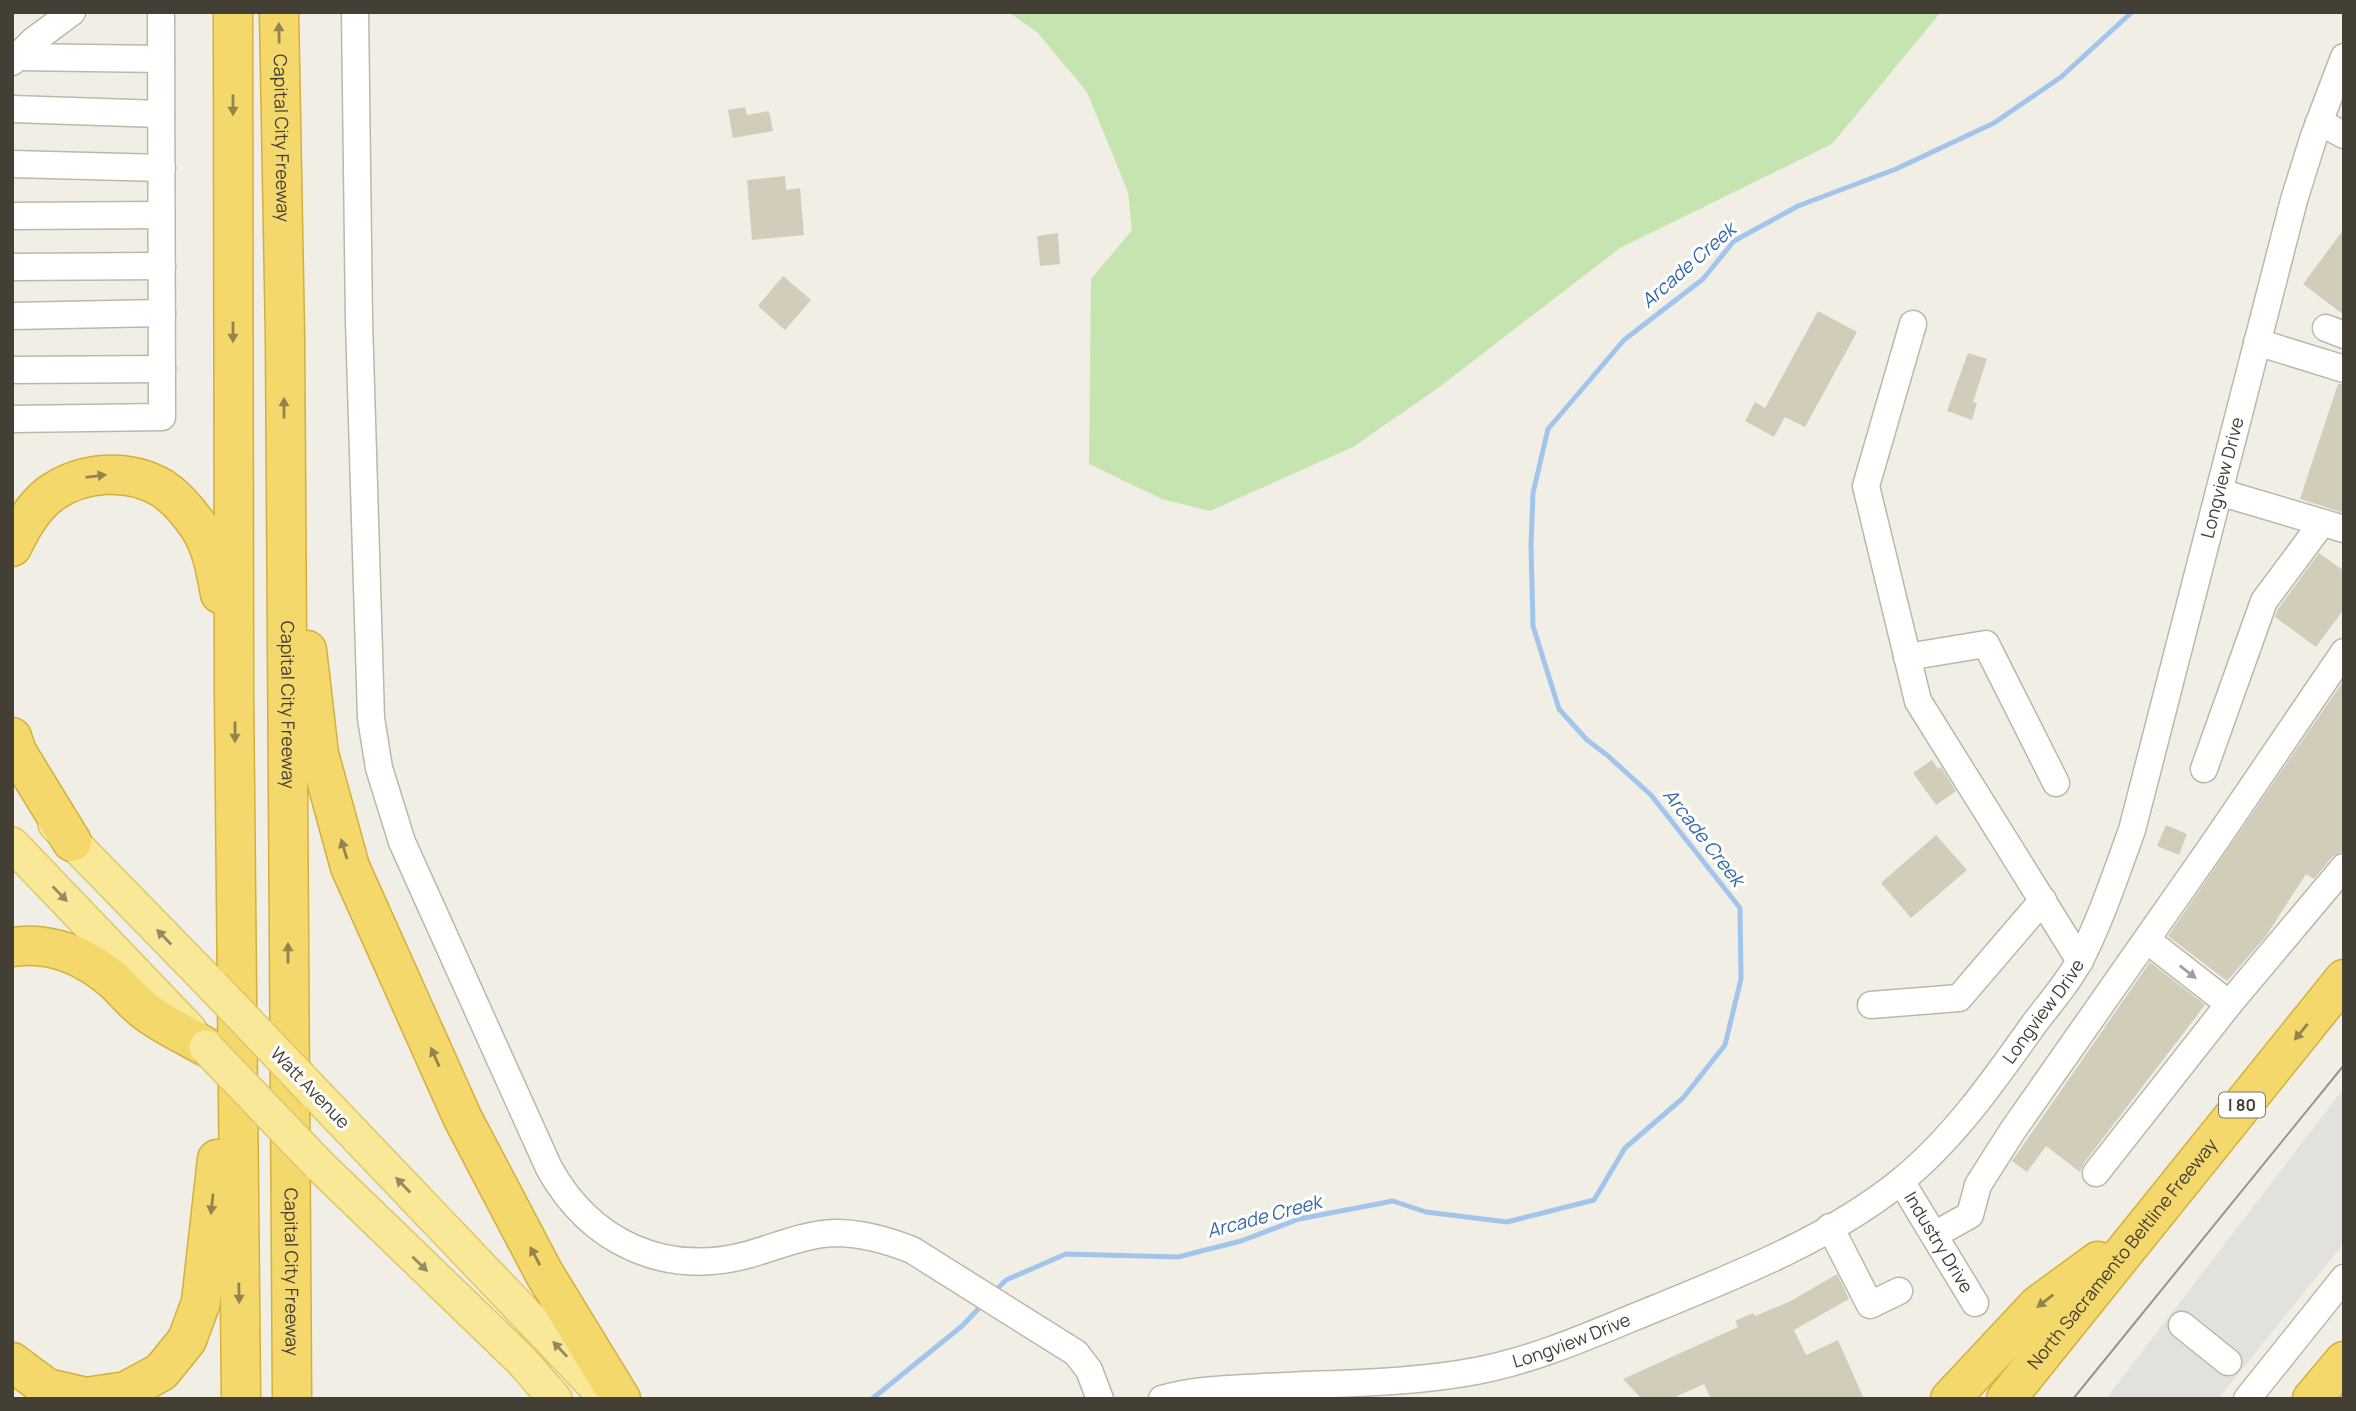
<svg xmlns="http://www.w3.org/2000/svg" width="2356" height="1411" font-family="Manrope,sans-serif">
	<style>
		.green { fill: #c6e4b0 }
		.parking { fill: #e2e1dd }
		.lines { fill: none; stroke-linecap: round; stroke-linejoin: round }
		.stream { stroke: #a4c5eb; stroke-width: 5 }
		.building { fill: #d2ccbb }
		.minor-casing { stroke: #bcb8a8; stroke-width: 29 }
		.major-casing { stroke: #dcc868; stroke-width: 36 }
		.highway-casing { stroke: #d4af3d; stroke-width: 41 }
		.minor { stroke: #fff; stroke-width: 26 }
		.major { stroke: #f8e897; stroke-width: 33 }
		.highway { stroke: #f5d86c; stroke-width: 38 }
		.tram { stroke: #949494; stroke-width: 2 }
		.major-bridge-casing { stroke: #dcc868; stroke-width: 36; stroke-linecap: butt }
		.major-bridge { stroke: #f8e897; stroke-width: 33 }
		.oneway { fill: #93844e }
		.oneway2 { fill: #948b61 }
		.oneway3 { fill: #a19f9a }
		.labels { text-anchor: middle; stroke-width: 6; stroke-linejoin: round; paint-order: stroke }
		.shield { fill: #fff; stroke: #7b7972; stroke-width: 2 }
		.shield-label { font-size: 16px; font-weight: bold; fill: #433f35 }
		.street-label { font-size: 18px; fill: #433f35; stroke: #fff }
		.water-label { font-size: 19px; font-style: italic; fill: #3569a8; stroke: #fff }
	</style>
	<rect width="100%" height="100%" fill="#f1efe5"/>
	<!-- green -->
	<path class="green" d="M1008,12H1941L1832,144L1620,248L1438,388L1353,447L1210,511L1162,499L1089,464L1091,279L1132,230L1128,192L1087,92L1037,32Z"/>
	<!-- parking -->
	<path class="parking" d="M2344,1088V1243L2218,1399H2106Z"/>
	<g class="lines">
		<!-- stream -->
		<path class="stream" d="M993,1293L1006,1280L1066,1254L1178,1257L1241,1241L1299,1219L1393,1201L1426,1212L1507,1222L1594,1200L1625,1148L1683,1098L1725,1045L1741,979L1740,908L1651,795L1607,755L1587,740L1559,709L1533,626L1531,546L1533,493L1548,429L1624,340L1703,279L1734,241L1798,206L1896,169L1994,123L2061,77L2132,12
			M872,1399L962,1326L984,1303"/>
	</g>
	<!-- building -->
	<path class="building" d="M745,107L747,115L769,111L773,131L733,138L728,110Z
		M785,176L786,190L800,188L804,235L752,240L747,180Z
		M2344,229V315L2303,284Z
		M1058,233L1060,264L1040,266L1037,236Z
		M783,276L811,300L785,330L758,306Z
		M1818,311L1857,332L1805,427L1785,417L1774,437L1745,421L1755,402L1765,408Z
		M1968,353L1987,359L1973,402L1977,403L1972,420L1947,411Z
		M2338,384H2344V513L2300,499Z
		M2319,553L2344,571V609L2316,647L2275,617L2278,609Z
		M2344,680V850L2332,857L2314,879L2306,874L2266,936L2227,981L2168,936Z
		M1932,760L1938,769L1941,767L1956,791L1936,805L1913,773Z
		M2166,825L2187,834L2179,855L2157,846Z
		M1936,835L1967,870L1911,918L1881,883Z
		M2150,962L2205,1005L2084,1163L2080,1172L2046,1146L2027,1172L2012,1161Z
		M1837,1274L1849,1299L1794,1330L1806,1355L1838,1340L1864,1399H1711L1704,1384L1671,1399H1642L1623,1379L1738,1327L1735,1321L1753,1313L1755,1316L1791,1301Z"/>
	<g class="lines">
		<defs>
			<g id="minor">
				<path d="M355,12L359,321L371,718L379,768L402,842L549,1168C590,1242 664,1277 747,1255C776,1247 804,1234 835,1233C862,1233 887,1240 912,1250L1076,1353L1089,1370L1100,1399"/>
				<path d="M17,57L161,59"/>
				<path d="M12,62L33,41L72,12"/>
				<path d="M12,109L161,114"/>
				<path d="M2319,122L2344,135"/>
				<path d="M12,164L162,168"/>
				<path d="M12,216L161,215"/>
				<path d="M12,267L162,266"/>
				<path d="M12,316L162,313"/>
				<path d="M1913,324L1866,486L1918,701L2080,961"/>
				<path d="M2326,328L2344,335"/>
				<path d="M2257,342L2344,369"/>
				<path d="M12,370L162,369"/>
				<path d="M12,419L162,417L161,12"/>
				<path d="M2219,492L2344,529"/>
				<path d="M1907,657L1986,644L2056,783"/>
				<path d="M2204,769L2264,601L2322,523"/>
				<path d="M2147,940L2229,1004"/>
				<path d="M1871,1005L1959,998L2043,900"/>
				<path d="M2096,1173L2229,1004L2344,867"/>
				<path id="s1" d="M1901,1181L1975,1303"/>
				<path d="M1830,1227L1870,1305L1899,1291"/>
				<path d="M1934,1235L1970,1215L1978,1185L2013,1130L2212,846L2344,652"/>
				<path d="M2182,1325L2228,1362"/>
				<path id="s2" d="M1162,1399C1195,1389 1230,1389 1264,1387C1334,1383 1407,1384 1476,1371C1540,1359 1599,1331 1659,1307C1740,1274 1832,1237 1901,1181C1954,1138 1995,1079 2034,1024C2049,1004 2068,983 2080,960C2100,922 2117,871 2132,830L2294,200L2314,136L2344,57"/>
				<path d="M2247,1399L2344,1278"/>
			</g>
			<path id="major" d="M55,824L212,985
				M12,844L190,1030
				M315,1093L607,1399
				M319,1165L522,1361L555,1399"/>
			<g id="highway">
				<path d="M233,12L234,692L241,1399"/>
				<path id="s3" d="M279,12L285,337L292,1399"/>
				<path d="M12,547C22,527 32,508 50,494C82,471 128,468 162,488C176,497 190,514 199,527C212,547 216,572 220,594"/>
				<path d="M307,650L319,754L350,867L463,1119L544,1273L621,1399"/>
				<path d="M12,737L17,752L72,842"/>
				<path d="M12,947C50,941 85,956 113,980C124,990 133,1002 145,1011C163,1025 186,1035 206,1047"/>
				<path d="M12,1362L47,1388L86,1397L126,1391L161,1372L187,1340L201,1302L217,1159"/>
				<path d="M1950,1399L2038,1305L2098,1261"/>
				<path id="s4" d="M2006,1399L2344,979"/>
				<path d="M2312,1399L2344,1361"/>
			</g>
		</defs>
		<!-- minor casing -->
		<use href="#minor" class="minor-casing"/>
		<!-- major casing -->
		<use href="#major" class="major-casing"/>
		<!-- highway casing -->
		<use href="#highway" class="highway-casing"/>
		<!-- minor -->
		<use href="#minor" class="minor"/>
		<!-- major -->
		<use href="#major" class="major"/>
		<!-- highway -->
		<use href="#highway" class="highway"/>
		<!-- tram -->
		<path class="tram" d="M2073,1399L2344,1065"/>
		<defs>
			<path id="major-bridge" d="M212,985L315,1093
				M206,1047L319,1165"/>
		</defs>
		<!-- major-bridge casing -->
		<use href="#major-bridge" class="major-bridge-casing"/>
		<!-- major-bridge -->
		<use href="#major-bridge" class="major-bridge"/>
	</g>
	<!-- one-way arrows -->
	<defs><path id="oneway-solid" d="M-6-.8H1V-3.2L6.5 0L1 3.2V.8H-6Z" transform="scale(1.75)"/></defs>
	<g class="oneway">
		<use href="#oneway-solid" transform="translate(279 33) rotate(-91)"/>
		<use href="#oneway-solid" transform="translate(233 105) rotate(90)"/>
		<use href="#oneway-solid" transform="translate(233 332) rotate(90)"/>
		<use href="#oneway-solid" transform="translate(284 408) rotate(-90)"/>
		<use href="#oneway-solid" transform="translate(96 476) rotate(-7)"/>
		<use href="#oneway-solid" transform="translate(235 732) rotate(90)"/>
		<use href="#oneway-solid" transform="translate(344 849) rotate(-107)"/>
		<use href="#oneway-solid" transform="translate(288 953) rotate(-90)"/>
		<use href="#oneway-solid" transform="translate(2301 1032) rotate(129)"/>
		<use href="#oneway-solid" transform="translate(435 1057) rotate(-114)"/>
		<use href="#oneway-solid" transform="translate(212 1204) rotate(96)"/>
		<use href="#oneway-solid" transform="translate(535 1256) rotate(-118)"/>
		<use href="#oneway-solid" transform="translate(239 1293) rotate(89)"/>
		<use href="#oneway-solid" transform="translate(2045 1301) rotate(142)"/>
	</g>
	<g class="oneway2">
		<use href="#oneway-solid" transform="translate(60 894) rotate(46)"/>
		<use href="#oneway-solid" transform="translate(164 937) rotate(-134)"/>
		<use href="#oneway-solid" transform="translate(403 1185) rotate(-134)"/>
		<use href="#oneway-solid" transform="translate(420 1264) rotate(44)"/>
		<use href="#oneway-solid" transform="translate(560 1349) rotate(-133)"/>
	</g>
	<use class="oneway3" href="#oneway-solid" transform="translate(2188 972) rotate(38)"/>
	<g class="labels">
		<!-- shield labels -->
		<rect class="shield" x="2219" y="1092.5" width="46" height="25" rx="5"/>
		<g class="shield-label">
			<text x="2242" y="1111">I 80</text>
		</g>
		<!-- street labels -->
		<g class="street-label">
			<text dy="6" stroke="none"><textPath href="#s3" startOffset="126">Capital City Freeway</textPath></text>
			<text dy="6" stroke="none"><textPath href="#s2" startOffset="1573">Longview Drive</textPath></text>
			<text dy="6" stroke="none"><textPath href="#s3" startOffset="693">Capital City Freeway</textPath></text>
			<text dy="6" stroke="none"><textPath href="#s2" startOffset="1006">Longview Drive</textPath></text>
			<text transform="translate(310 1088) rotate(46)" y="6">Watt Avenue</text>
			<text dy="6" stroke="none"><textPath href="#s1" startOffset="72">Industry Drive</textPath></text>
			<text dy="6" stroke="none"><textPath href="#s4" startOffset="186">North Sacramento Beltline Freeway</textPath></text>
			<text dy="6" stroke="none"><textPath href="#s3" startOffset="1260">Capital City Freeway</textPath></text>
			<text dy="6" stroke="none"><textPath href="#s2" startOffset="416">Longview Drive</textPath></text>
		</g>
		<!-- water labels -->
		<g class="water-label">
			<text transform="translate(1688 265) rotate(-41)" y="7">Arcade Creek</text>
			<text transform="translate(1704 837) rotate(52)" y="7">Arcade Creek</text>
			<text transform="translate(1264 1216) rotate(-15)" y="7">Arcade Creek</text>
		</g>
	</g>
	<!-- border -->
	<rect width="2356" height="1411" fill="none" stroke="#433f35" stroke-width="28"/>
</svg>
